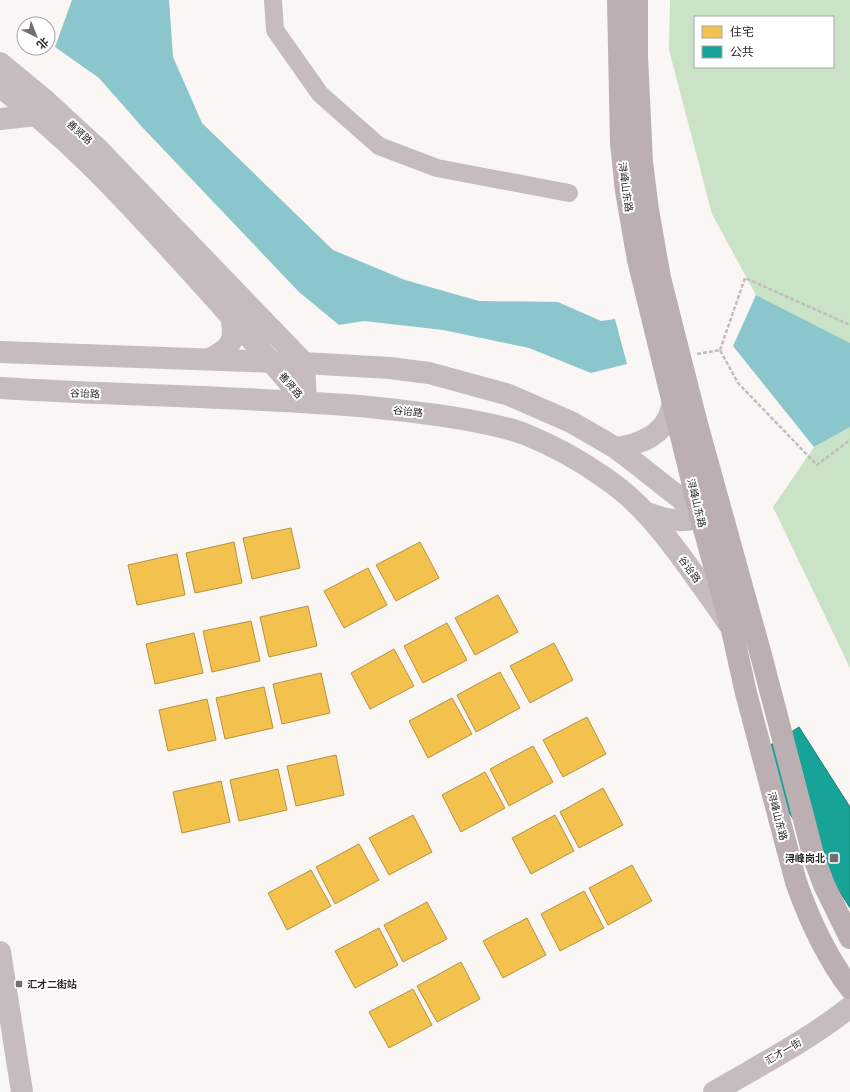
<svg xmlns="http://www.w3.org/2000/svg" width="850" height="1092" font-family="'Fira Sans Condensed','Noto Sans SC',sans-serif">
	<style>
		.forest { fill: #cae2c6; fill-rule: evenodd }
		.water { fill: #8ac6cc }
		.homes { fill: #f2c14e; stroke: #b69242 }
		.public { fill: #17a398; stroke: #1c7e76 }
		.lines { fill: none; stroke-linecap: round; stroke-linejoin: round }
		.path { stroke: #c3bcbc; stroke-width: 2.5; stroke-dasharray: 4 2; stroke-linecap: butt }
		.minor { stroke: #c6bbbd; stroke-width: 18 }
		.tertiary { stroke: #c6bbbd; stroke-width: 22 }
		.secondary { stroke: #bcafb2; stroke-width: 22 }
		.poi-dot { fill: #726f6d; stroke: #fff; stroke-width: 1.5 }
		.labels { text-anchor: middle; stroke-width: 4; stroke-linejoin: round; paint-order: stroke }
		.street-label { font-size: 10px; fill: #292625; stroke: #fff }
		.poi-label { font-size: 10px; font-weight: bold; fill: #292625; stroke: #fff; text-anchor: end }
	</style>
	<rect width="100%" height="100%" fill="#f9f6f4"/>
	<!-- forest -->
	<path class="forest" d="M670,0H850V343L756,295L712,214L669,50ZM695,17H833V67H695Z
		M850,427V668L773,507L814,447Z"/>
	<!-- water -->
	<path class="water" d="M72,0H169L173,57L202,123L333,250L405,280L479,301L558,302L601,321L615,319L627,364L591,373L529,348L443,330L364,321L339,325L299,292L143,128L99,78L55,47Z
		M756,295L850,343V427L814,447L733,346Z"/>
	<!-- homes -->
	<path class="homes" d="M291,528L300,568L252,579L243,538Z
		M234,542L242,583L195,593L186,553Z
		M420,542L439,578L396,601L376,565Z
		M177,554L185,595L137,605L128,565Z
		M368,568L387,605L344,628L324,591Z
		M498,595L518,632L475,655L455,618Z
		M308,606L317,646L269,657L260,617Z
		M251,621L260,661L212,672L203,631Z
		M447,623L467,660L423,683L404,646Z
		M194,633L203,673L155,684L146,644Z
		M554,643L573,680L530,703L510,666Z
		M394,649L414,686L370,709L351,673Z
		M500,672L520,708L476,732L457,695Z
		M321,673L330,713L282,724L273,684Z
		M264,687L273,728L225,739L216,698Z
		M452,698L472,734L428,758L409,721Z
		M207,699L216,740L168,751L159,710Z
		M587,717L606,754L563,777L543,740Z
		M533,746L553,782L509,806L490,769Z
		M336,755L344,795L296,806L287,766Z
		M278,769L287,810L239,821L230,780Z
		M485,772L505,808L461,832L442,795Z
		M221,781L230,822L182,833L173,792Z
		M603,788L623,825L579,848L560,812Z
		M413,815L432,852L389,875L369,838Z
		M555,815L574,851L531,874L512,838Z
		M359,844L379,880L335,904L316,867Z
		M632,865L652,901L608,925L589,888Z
		M311,870L331,906L287,930L268,893Z
		M584,891L604,928L560,951L541,914Z
		M427,902L447,939L403,962L384,925Z
		M527,918L546,955L503,978L483,941Z
		M379,928L398,965L355,988L335,951Z
		M461,962L480,999L437,1022L417,986Z
		M413,989L432,1025L389,1048L369,1012Z"/>
	<!-- public -->
	<path class="public" d="M799,727L850,807V908L753,756Z"/>
	<g class="lines">
		<!-- path -->
		<path class="path" d="M720,350L745,278L850,325
			M697,354L720,350L738,383L817,465L850,440"/>
		<!-- minor -->
		<path class="minor" d="M273,0L275,30L320,94L379,146L437,168L569,193"/>
		<!-- tertiary -->
		<path class="tertiary" d="M0,63L46,101L96,147L304,363L306,402
			M0,87C64,134 118,192 171,250C217,300 262,351 306,402
			M0,119L37,115
			M0,352L304,363L390,368L429,373L509,395L571,422L616,448L638,465L680,498L708,524
			M210,359C232,347 236,341 231,316
			M0,388C123,396 247,396 370,407C409,411 446,415 483,423C498,426 513,429 527,435C554,446 581,461 605,478C641,502 668,538 693,573C705,590 717,606 728,623
			M616,448C636,445 660,437 669,416C671,412 672,406 673,401
			M645,512C666,521 689,525 709,512
			M0,952L22,1092
			M714,1092C760,1065 809,1040 850,1007"/>
		<!-- secondary -->
		<path class="secondary" d="M618,0L621,143L626,191L638,260L701,518L732,630L746,693L796,882C809,919 826,956 850,988
			M637,0V56L642,162L648,210L660,278L697,424L761,655L814,858L824,885L850,938"/>
	</g>
	<!-- markers -->
	<g class="poi-dot">
		<rect x="829" y="853" width="10" height="10" rx="2"/>
		<rect x="15" y="980" width="8" height="8" rx="2"/>
	</g>
	<g class="labels">
		<!-- street labels -->
		<g class="street-label">
			<text transform="translate(80 132) rotate(43)" y="4">善贤路</text>
			<text transform="translate(626 187) rotate(82)" y="4">浔峰山东路</text>
			<text transform="translate(291 385) rotate(49)" y="4">善贤路</text>
			<text transform="translate(85 393) rotate(2)" y="4">谷诒路</text>
			<text transform="translate(408 411) rotate(6)" y="4">谷诒路</text>
			<text transform="translate(697 503) rotate(76)" y="4">浔峰山东路</text>
			<text transform="translate(690 569) rotate(54)" y="4">谷诒路</text>
			<text transform="translate(778 816) rotate(75)" y="4">浔峰山东路</text>
			<text transform="translate(783 1051) rotate(-31)" y="4">汇才一街</text>
		</g>
		<!-- poi labels -->
		<g class="poi-label">
			<text x="825" y="862">浔峰岗北</text>
			<text x="27" y="988" text-anchor="start">汇才二街站</text>
		</g>
	</g>
	<!-- legend -->
	<rect x="694" y="16" width="140" height="52" fill="#ffffff" stroke="#a9a8a8"/>
	<rect x="702" y="26" width="20" height="12" fill="#f2c14e" stroke="#a9a8a8"/>
	<text x="730" y="36" font-size="12" fill="#292625">住宅</text>
	<rect x="702" y="46" width="20" height="12" fill="#17a398" stroke="#a9a8a8"/>
	<text x="730" y="56" font-size="12" fill="#292625">公共</text>
	<!-- north arrow -->
	<g transform="translate(36 36) rotate(137)"><circle r="19" fill="#ffffff" stroke="#a9a8a8"/>
	<path d="M0-3L7 15L0 10L-7 15Z" fill="#726f6d"/>
	<text y="-6" font-size="11" font-weight="bold" text-anchor="middle" fill="#292625">北</text>
	</g>
</svg>
